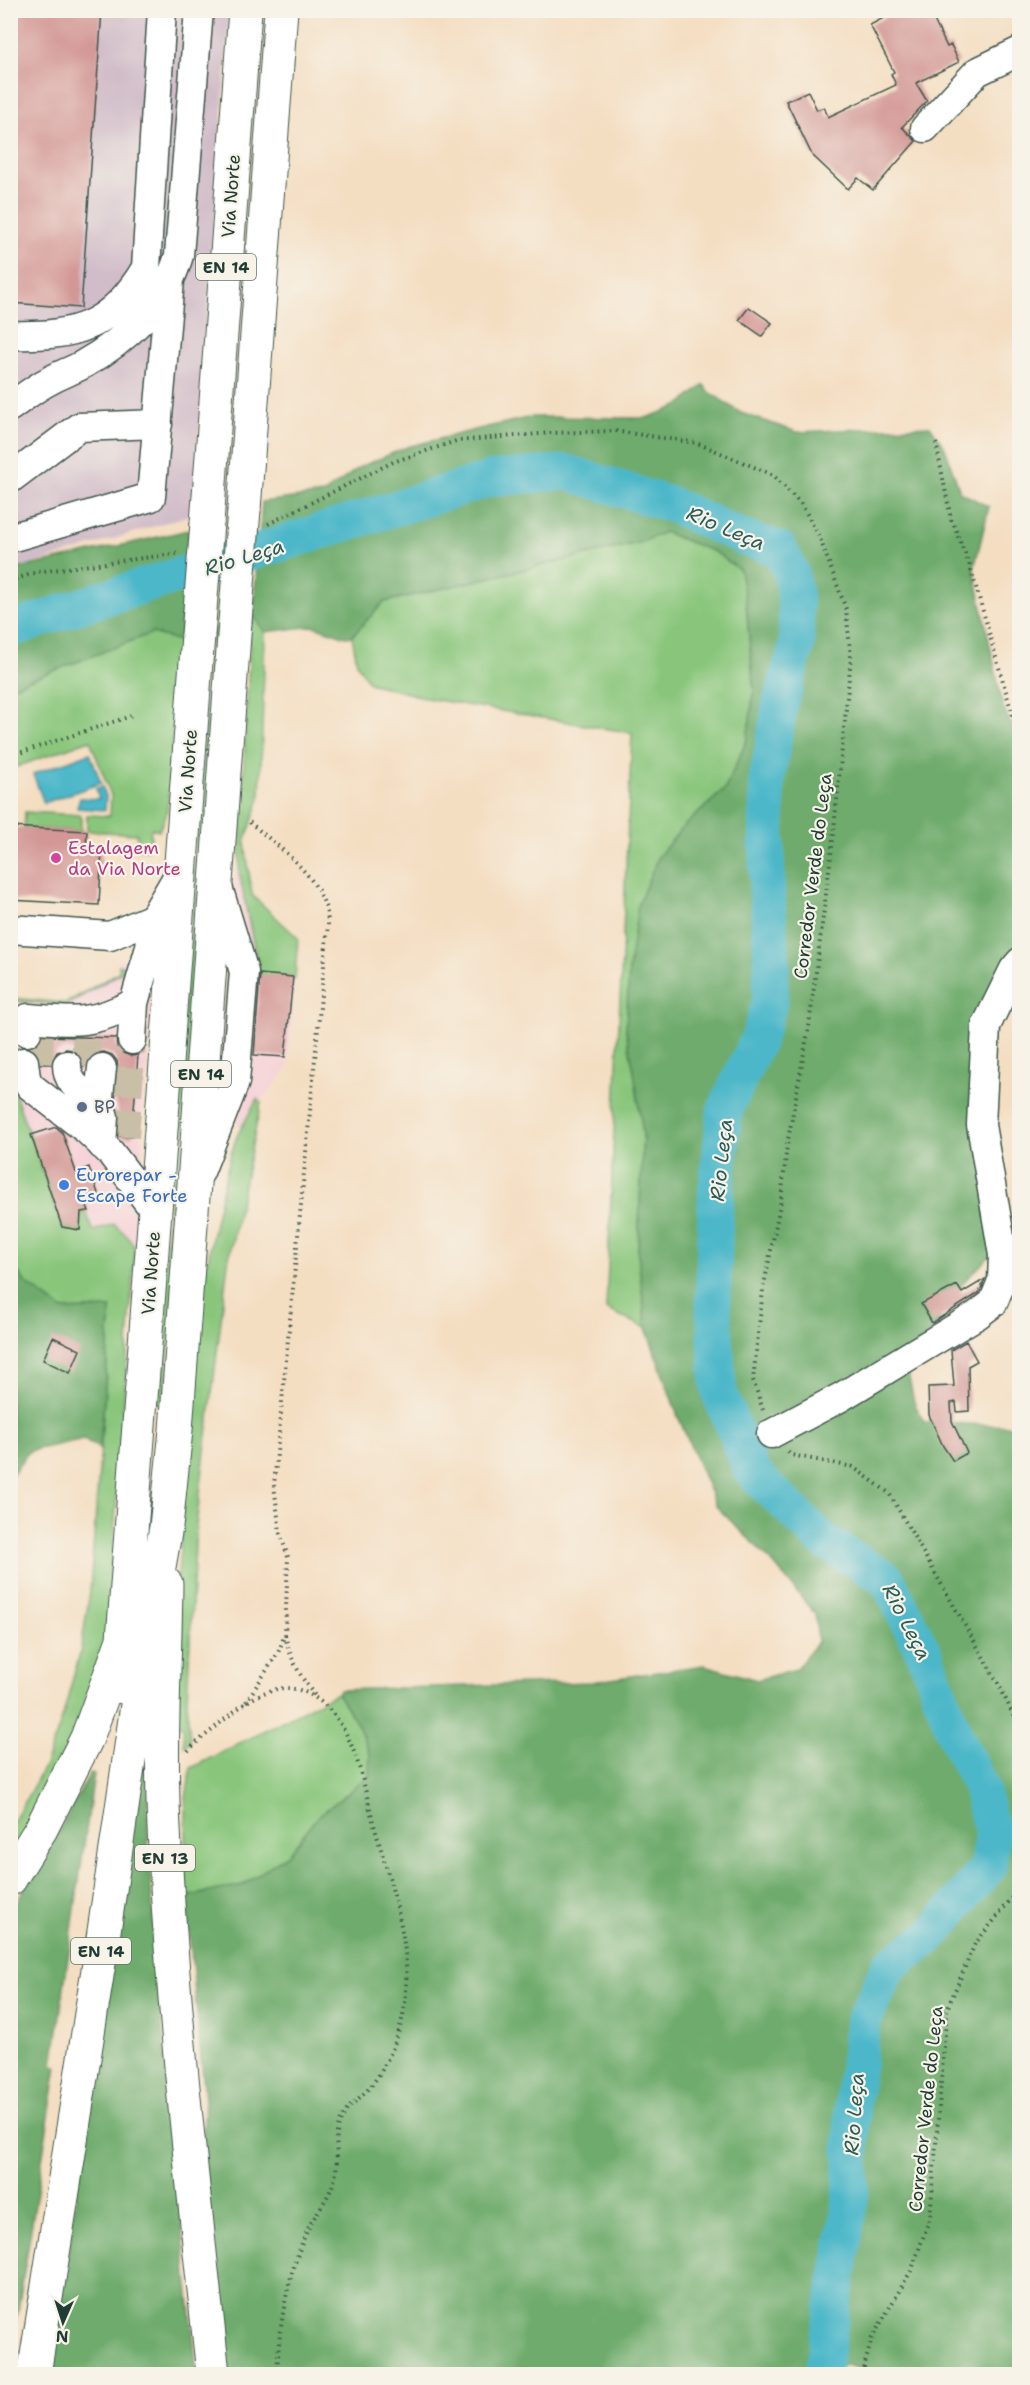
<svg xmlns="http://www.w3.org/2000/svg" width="1030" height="2385" font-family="'Shantell Sans',sans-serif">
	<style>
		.built { fill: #f6cfd6 }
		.industrial { fill: #d1bdc9 }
		.green { fill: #89c67c; stroke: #548258; stroke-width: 1.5 }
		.forest { fill: #6eab6c; stroke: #467450; stroke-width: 1.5 }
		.water { fill: #4cb7c9; stroke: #367a7e; stroke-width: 1.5 }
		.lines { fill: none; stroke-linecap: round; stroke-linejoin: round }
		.river { stroke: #4cb7c9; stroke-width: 36 }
		.building { fill: #d39795 }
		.minor-tunnel { stroke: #c9bea6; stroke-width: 28; stroke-dasharray: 28 14; stroke-linecap: butt }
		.minor-casing { stroke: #3f5549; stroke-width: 31 }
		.major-casing { stroke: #3f5549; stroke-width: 35 }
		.highway-casing { stroke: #3f5549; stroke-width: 35 }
		.path { stroke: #3f5549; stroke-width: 4; stroke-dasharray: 1.5 4.5; stroke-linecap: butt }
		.minor { stroke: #fff; stroke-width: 28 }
		.major { stroke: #fff; stroke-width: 33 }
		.highway { stroke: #fff; stroke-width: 33 }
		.highway-bridge-casing { stroke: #3f5549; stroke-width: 35; stroke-linecap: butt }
		.highway-bridge { stroke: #fff; stroke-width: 33 }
		.hotel-dot { fill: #d1479c; stroke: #f7f3e8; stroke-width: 2 }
		.service-dot { fill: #5c6f8a; stroke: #f7f3e8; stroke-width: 2 }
		.shop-dot { fill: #3f7fe0; stroke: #f7f3e8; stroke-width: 2 }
		.labels { text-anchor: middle; stroke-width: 4.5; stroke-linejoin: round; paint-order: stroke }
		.shield { fill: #f7f3e8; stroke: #60746a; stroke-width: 1.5 }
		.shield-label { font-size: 16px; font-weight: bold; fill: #1f3d34 }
		.street-label { font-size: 18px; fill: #1f3d34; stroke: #f7f3e8 }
		.hotel-label { font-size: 18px; fill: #b23c85; stroke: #f7f3e8; text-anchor: start }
		.service-label { font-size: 18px; fill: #4e5e75; stroke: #f7f3e8; text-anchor: start }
		.shop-label { font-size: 18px; fill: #366cbe; stroke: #f7f3e8; text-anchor: start }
		.water-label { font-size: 20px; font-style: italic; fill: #2a5c59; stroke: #f7f3e8 }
	</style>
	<rect width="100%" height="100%" fill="#f7f3e8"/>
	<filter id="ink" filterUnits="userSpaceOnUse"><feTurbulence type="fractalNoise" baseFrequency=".0167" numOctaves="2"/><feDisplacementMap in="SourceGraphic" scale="12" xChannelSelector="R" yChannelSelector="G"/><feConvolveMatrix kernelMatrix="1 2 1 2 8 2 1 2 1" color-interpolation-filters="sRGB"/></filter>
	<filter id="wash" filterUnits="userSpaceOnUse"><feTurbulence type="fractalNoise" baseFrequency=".008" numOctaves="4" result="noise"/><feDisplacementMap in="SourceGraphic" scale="24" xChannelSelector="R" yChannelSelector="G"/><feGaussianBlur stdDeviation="1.35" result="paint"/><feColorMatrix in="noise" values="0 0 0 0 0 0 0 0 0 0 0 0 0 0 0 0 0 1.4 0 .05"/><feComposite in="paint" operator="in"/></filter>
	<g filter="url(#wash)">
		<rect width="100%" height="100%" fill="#f4dec2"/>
		<!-- built -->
		<path class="built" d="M239,872L243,886L298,938L288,1068L259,1104L246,1133L219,1101L235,874Z
			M119,960L157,961L155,965L141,1136L143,1140L138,1247L135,1248L132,1240L62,1227L11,1080L12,998L66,1003L119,972Z"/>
		<!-- industrial -->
		<path class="industrial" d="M11,11H230L193,514L11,571Z"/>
		<!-- green -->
		<path class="green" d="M664,532L715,552L740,570L746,603L754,691L747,740L725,789L683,827L658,857L626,1030L634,1071L643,1135L638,1252L646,1328L606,1309L632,733L431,699L369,683L357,664L352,636L384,602L642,542Z
			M253,615L265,632L260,798L245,842L252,895L298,938L295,979L293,977H260L239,872L251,616Z
			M222,626L165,1402L155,1403L212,630Z
			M152,633L180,641L167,811L159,831L152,828L150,834L152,836L147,850L137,849V834L87,831V815L110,816L111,795L90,740L11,769V687Z
			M25,812L81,815V831L24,828Z
			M119,965L125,967L122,972L67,1005L12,1001L11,1017V998L66,1003L119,972Z
			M10,1080L62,1227L80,1230L81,1213L86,1211L93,1231L114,1224C123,1232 131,1238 135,1248L106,1643L88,1706L11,1865V1826L45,1765L61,1722L81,1649L90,1591L111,1308L63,1310L26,1283L11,1262Z
			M257,1099L261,1102L228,1262L196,1526L187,1701L190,1742L184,1746L183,1726L172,1723V1660L196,1324L215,1222L230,1157L237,1136Z
			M337,1693L358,1725L370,1754L369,1776L317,1817L289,1853L243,1885L186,1897V1798L191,1768Z"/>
		<!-- forest -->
		<path class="forest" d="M704,385L708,391L741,413L797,432L930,426L945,448L960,492L989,507L974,569L1003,707L1020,743L1019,974L976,1046L994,1252L963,1283L907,1368L914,1402L924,1422L1010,1426L1019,1436L1020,1514L1016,1527V1548L1020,1550L1019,2374H878L846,2365L809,2374H225L203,2141L205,2099L186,1897L243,1885L289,1853L317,1817L369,1776L370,1754L358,1725L337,1693L339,1690L591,1682L704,1665L757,1680L796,1669L818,1642L815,1614L774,1564L716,1506L677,1414L646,1328L638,1252L643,1135L634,1071L626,1030L629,969L638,905L658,857L683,827L725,789L747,740L754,691L746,603L740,570L715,552L664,532L642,542L384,602L352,636L346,637L314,626L265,632L253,615L262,502L323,494L360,467L407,447L487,427L532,417L646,418L678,406Z
			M189,530L180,641L152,633L11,687V570Z
			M10,1262L26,1283L63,1310L111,1308L100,1449L84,1439L29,1451L11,1476Z
			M149,1694L148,1845L159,1997L197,2374H50Z
			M90,1773L94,1774L53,2065L57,2066L17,2317H13L11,2332V1912L57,1834Z"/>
		<!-- water -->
		<path class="water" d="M90,753L101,783L44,803L33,774Z
			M102,786L106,796L105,810L77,808L80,798L99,799L96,789Z"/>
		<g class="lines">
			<!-- river -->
			<path class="river" d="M10,630L98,600L490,479L566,472L672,505L744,538L779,549L791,572L795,596L797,645L780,705L767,779V893L772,961L770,1001L759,1037L725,1110L716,1190L713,1300L719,1392L752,1472L824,1541L887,1579L925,1655L955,1735L980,1786L992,1831L989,1866L930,1937L889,1966L863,2022L852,2107L851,2197L822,2374"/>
		</g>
		<g id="blocks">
			<!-- building -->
			<path class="building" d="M10,10H102L81,308L10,303Z
				M899,10H929L947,47L951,45L959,62L916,83L927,101L902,127L916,141L873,190L858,178L848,189L812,155L786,101L808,91L817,110L824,107L828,117L896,85L891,74L894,72L870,25Z
				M749,307L772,323L762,336L739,320Z
				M10,827L87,831L86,846L102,847L99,905L10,900Z
				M260,974L293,977L285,1057L254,1055Z
				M43,1036L116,1038L117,1047L123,1053L131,1056L138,1055L132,1137L119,1136L120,1118L115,1101L118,1069L117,1061L112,1055L104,1052L96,1053L89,1058L84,1067L80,1055L73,1050L66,1049L57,1052L51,1064H41L37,1053L31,1047L40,1042Z
				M56,1127L62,1132L76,1172L89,1167L99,1196L85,1201L89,1211L81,1212L80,1230L62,1227L31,1135Z
				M985,1279L979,1293L932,1323L921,1304L957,1285L962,1293Z
				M53,1337L80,1350L70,1373L43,1360Z
				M966,1341L977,1361L968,1366L969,1411L957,1412L956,1402L951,1403L952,1421L967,1453L953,1461L943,1446L929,1415L928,1387L954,1386L951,1350Z"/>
		</g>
	</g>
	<g filter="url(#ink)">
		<use href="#blocks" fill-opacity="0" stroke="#3f5549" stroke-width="1.5"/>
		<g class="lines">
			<!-- minor-tunnel -->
			<path class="minor-tunnel" d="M38,1063L40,1033
				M84,1067L87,1036
				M125,1137L132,1040"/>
			<defs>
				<path id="minor" d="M925,128L977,72L1020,51
					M10,335C76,337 111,327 146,268L162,10
					M10,407C23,398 35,388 49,381C59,375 71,371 82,365C125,341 166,304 179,255L199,10
					M10,479L79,427L158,424
					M10,538L151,497L170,280
					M10,929L110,936L153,918L180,872
					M27,1032L28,1018C76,1022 90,1025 134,1003
					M132,1040L134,1003L150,947L153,918
					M24,1062L26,1078L30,1086L88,1131L110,1152L155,1211
					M67,1065C67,1088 90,1095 102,1111L104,1117L102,1145
					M98,1106L102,1068
					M200,1172L235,1082L244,972L218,887
					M771,1434L841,1397L977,1315L993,1303L1002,1281L1003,1255L981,1125L986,1026L1014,969L1020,962"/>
				<path id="major" d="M166,1584C165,1665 160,1747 164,1828C172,2011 194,2193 213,2374
					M10,1879L41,1829L87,1738L121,1645"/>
				<path id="highway" d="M244,510L281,10
					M207,523L245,10
					M122,1687L123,1639L198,635
					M34,2374L103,1938L148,1630L166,1527L176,1430L235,622"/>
			</defs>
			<!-- minor casing -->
			<use href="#minor" class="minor-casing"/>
			<!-- major casing -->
			<use href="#major" class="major-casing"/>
			<!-- highway casing -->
			<use href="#highway" class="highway-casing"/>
			<!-- path -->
			<path class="path" d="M936,443L951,519L970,566L1020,741
				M268,524L393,462L456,441L550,433L615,431L697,443L773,475L802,505L819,536L846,609L851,658L833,839L809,1026L787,1145L781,1200L763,1290L753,1380L764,1413
				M10,581L37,572L181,553
				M10,756L131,716
				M10,1117L15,1131
				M788,1452L791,1455L853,1467L889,1493L997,1681L1020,1729
				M285,1635C290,1659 301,1678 316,1697
				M246,1702L278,1653L285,1634L288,1557L280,1533L274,1485L328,924C327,879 278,847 247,820
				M188,1751C197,1741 209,1733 219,1724C243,1704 273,1677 307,1693C349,1713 360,1768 370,1809C384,1868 410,1928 406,1990C405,2023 391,2060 371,2086C361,2098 348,2105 341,2120C332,2137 340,2158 335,2177C331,2196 316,2212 308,2229C287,2275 279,2325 277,2374
				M862,2374L872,2338L912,2269L930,2218L947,2009L975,1944L1020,1888"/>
			<!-- minor -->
			<use href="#minor" class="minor"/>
			<!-- major -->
			<use href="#major" class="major"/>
			<!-- highway -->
			<use href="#highway" class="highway"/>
			<defs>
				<path id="highway-bridge" d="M235,622L244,510
					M198,635L207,523"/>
			</defs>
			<!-- highway-bridge casing -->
			<use href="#highway-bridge" class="highway-bridge-casing"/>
			<!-- highway-bridge -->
			<use href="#highway-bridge" class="highway-bridge"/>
		</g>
	</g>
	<!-- markers -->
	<circle class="hotel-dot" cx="56" cy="858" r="6"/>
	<circle class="service-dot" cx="82" cy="1107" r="6"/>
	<circle class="shop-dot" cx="64" cy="1185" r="6"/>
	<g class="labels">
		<!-- shield labels -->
		<g class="shield">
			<rect x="196" y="254" width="60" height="26" rx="4.5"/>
			<rect x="171" y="1061" width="60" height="26" rx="4.5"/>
			<rect x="135" y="1845" width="60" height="26" rx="4.5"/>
			<rect x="71" y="1938" width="60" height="26" rx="4.5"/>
		</g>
		<g class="shield-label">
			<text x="226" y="273">EN 14</text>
			<text x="201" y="1080">EN 14</text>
			<text x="165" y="1864">EN 13</text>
			<text x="101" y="1957">EN 14</text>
		</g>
		<!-- street labels -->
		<g class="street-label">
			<text transform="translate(231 196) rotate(-86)" y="6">Via Norte</text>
			<text transform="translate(188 771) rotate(-86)" y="6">Via Norte</text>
			<text transform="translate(813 876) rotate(-83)" y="6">Corredor Verde do Leça</text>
			<text transform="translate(151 1273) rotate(-86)" y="6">Via Norte</text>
			<text transform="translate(926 2109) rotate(-84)" y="6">Corredor Verde do Leça</text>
		</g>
		<!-- hotel labels -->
		<g class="hotel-label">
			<text x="68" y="854">Estalagem<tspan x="68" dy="21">da Via Norte</tspan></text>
		</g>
		<!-- service labels -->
		<g class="service-label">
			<text x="94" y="1113">BP</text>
		</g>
		<!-- shop labels -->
		<g class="shop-label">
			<text x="76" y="1181">Eurorepar -<tspan x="76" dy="21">Escape Forte</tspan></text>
		</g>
		<!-- water labels -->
		<g class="water-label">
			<text transform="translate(726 528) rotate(23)" y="7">Rio Leça</text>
			<text transform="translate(244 557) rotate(-17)" y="7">Rio Leça</text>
			<text transform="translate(721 1160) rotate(-84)" y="7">Rio Leça</text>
			<text transform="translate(907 1622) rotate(63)" y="7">Rio Leça</text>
			<text transform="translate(854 2114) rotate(-86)" y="7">Rio Leça</text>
		</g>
	</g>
	<!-- margin -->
	<rect width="1030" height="2385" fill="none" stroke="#f7f3e8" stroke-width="36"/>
	<!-- north arrow -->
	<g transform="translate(63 2322) rotate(183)" stroke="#f7f3e8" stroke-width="4.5" paint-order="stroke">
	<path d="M0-4.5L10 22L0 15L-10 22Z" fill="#1f3d34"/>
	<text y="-9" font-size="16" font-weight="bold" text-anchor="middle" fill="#1f3d34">N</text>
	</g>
</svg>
